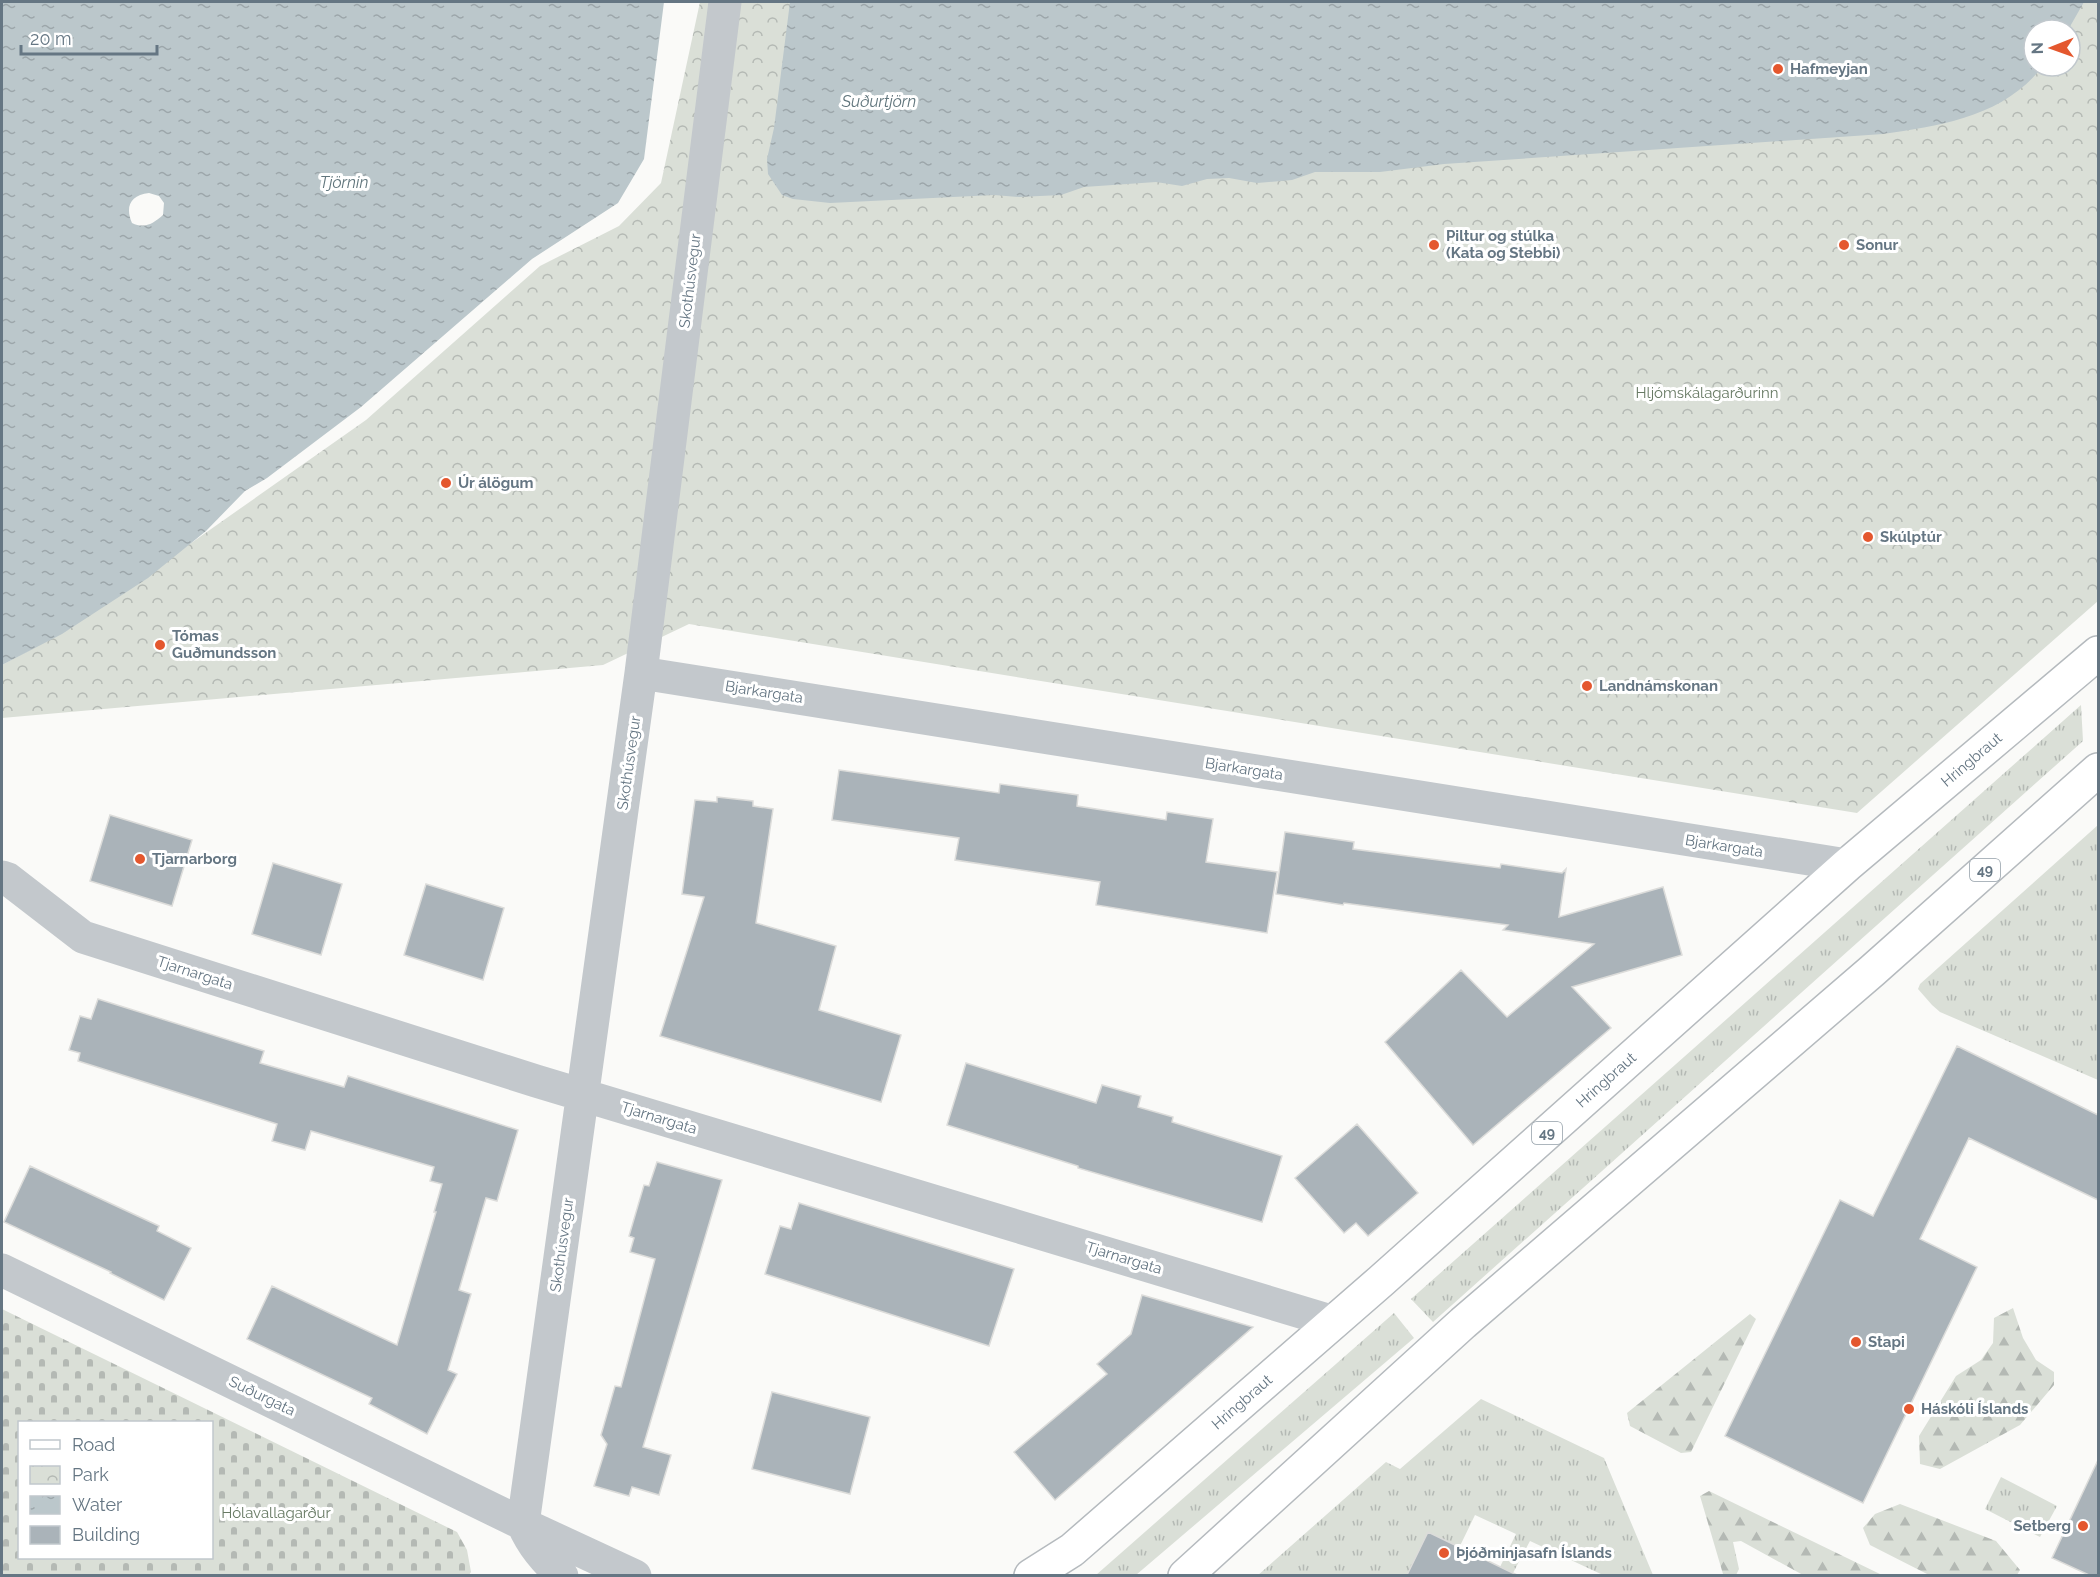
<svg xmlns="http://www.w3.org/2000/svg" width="2100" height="1577" font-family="Raleway,sans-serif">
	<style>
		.grass { fill: url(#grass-tufts) }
		.forest { fill: url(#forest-firs) }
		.cemetery { fill: url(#cemetery-stones); fill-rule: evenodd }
		.park { fill: url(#park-crowns); fill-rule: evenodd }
		.water { fill: url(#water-ripples); fill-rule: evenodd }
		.building { fill: #aab3b9; stroke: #dcdcda; stroke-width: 1.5 }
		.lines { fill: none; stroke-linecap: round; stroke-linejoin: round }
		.major-casing { stroke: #b5babe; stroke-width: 36 }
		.minor { stroke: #c3c8cc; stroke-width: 33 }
		.major { stroke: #fff; stroke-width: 33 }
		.poi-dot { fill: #e4572e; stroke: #fff; stroke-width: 2 }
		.labels { text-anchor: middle; stroke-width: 6; stroke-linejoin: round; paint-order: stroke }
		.shield { fill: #fff; stroke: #939fa8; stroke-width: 1.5 }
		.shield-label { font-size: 14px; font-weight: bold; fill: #657683 }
		.poi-label { font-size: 15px; font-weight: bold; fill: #657683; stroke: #fff; text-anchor: start }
		.street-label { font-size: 15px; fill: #657683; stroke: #fff }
		.park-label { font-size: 15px; fill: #687a64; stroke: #fff }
		.water-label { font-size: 16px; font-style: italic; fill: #60757c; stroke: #fff }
	</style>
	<defs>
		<pattern id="grass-tufts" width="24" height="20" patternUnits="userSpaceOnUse" patternTransform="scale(1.5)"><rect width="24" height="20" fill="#dadfd7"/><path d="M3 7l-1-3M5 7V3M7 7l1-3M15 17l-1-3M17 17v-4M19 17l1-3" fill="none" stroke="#b4b9b4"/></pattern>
		<pattern id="forest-firs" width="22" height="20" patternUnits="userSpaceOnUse" patternTransform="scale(1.5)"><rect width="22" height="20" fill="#dadfd7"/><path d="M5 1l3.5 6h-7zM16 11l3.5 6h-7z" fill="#b4b9b4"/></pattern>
		<pattern id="cemetery-stones" width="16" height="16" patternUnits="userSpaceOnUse" patternTransform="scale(1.5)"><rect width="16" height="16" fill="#dadfd7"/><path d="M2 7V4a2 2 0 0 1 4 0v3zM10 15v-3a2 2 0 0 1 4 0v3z" fill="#b4b9b4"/></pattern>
		<pattern id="park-crowns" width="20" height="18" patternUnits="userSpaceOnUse" patternTransform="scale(1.5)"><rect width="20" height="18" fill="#dadfd7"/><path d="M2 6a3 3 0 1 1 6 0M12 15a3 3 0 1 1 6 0" fill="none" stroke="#b4b9b4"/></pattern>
		<pattern id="water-ripples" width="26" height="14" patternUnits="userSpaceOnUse" patternTransform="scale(1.5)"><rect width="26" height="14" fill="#bbc7cb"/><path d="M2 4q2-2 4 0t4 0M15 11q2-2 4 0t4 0" fill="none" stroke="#9ca6aa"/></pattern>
	</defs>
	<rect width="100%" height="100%" fill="#fafaf8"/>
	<!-- grass -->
	<path class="grass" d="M2081,705L2083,741L1433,1322L1411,1299Z
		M2098,825V1080L1940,1012L1932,1005L1918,989L1920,984Z
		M1394,1313L1414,1338L1136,1575H1096Z
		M1481,1399L1604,1458L1653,1575H1603L1530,1541L1513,1573L1500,1567L1516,1534L1475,1515L1459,1548L1428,1533L1407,1575L1257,1576L1386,1462L1400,1469Z
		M2001,1477L2057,1506L2040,1537L1985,1509Z"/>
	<!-- forest -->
	<path class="forest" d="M2013,1308L2023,1338L2036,1360L2054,1372V1385L2020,1425L1940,1469L1920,1464L1919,1436L1956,1376L1981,1360L1993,1343L1994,1318Z
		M1750,1314L1756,1319L1691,1452L1681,1453L1630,1426L1627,1413Z
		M1709,1491L1882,1575H1803L1741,1541L1733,1542L1739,1569L1736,1575L1723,1574L1700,1496Z
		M1900,1504L1996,1541L2020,1570L2017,1575H1929L1870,1545L1863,1528L1875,1514Z"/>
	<!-- cemetery -->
	<path class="cemetery" d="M2,1309L457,1532L467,1550L471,1572L469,1575H2ZM20,1422H212V1558H20Z"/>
	<!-- park -->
	<path class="park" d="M700,2H2098V601L1857,813L689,624L603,665L2,718V665L69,629L366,420L540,266L619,226L661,183ZM2034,30H2070V66H2034Z"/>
	<!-- water -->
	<path class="water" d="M2,2H664L644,159L618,203L532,259L361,407L267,478L245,491L206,531L148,578L62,634L2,665ZM149,193L159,196L164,203L163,215C153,224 144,229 132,223C125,207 130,195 149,193Z
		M790,2H2084L2068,30H2034V66H2043C2003,117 1942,125 1883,134L1444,164L1380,172H1315L1292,180L1257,183L1229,178L1207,179L1182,186L1156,182L1084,187L1061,195L1019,197L994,195L830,203L793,199L782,195L768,174L767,159L774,128Z"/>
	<!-- building -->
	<path class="building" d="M839,770L999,793L1000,784L1078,795L1077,806L1166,820L1167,812L1213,819L1206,862L1277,872L1267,933L1096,905L1100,882L955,860L959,838L832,820Z
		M717,797L753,801V806L773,809L756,923L836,946L819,1010L901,1035L881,1102L660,1036L704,897L682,894L695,800L717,802Z
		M110,815L192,840L172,906L90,881Z
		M1285,832L1354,842L1353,849L1500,868L1501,864L1562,873L1566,869L1559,917L1663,887L1682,955L1572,987L1611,1028L1473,1145L1385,1042L1461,970L1507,1017L1594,944L1503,930L1508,925L1344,903L1343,905L1276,894Z
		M273,863L342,884L321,955L252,934Z
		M426,884L504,908L483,980L404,955Z
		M98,999L264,1051L260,1063L344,1087L348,1076L518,1130L497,1201L486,1198L459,1290L471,1294L448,1370L457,1374L427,1434L369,1404L372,1398L247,1339L272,1286L397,1345L436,1212H434L442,1184L430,1181L434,1167L311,1131L305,1150L272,1141L277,1124L78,1061L80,1053L69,1050L80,1016L91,1019Z
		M1957,1046L2098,1115V1200L1969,1138L1920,1239L1977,1267L1863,1503L1725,1436L1840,1200L1873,1216Z
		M966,1063L1096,1103L1102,1085L1141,1096L1138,1107L1173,1117L1172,1122L1282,1156L1262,1222L1078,1168V1166L947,1125Z
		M1357,1124L1418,1193L1368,1236L1356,1223L1344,1233L1295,1178Z
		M657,1162L722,1180L643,1447L671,1455L659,1495L632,1487L629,1496L594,1486L607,1444L601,1435L615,1386L621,1387L655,1259L630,1252L634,1238L629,1236L644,1185L649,1186Z
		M30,1166L159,1226L157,1231L191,1248L164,1300L110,1273L111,1272L4,1222Z
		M799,1203L1014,1269L989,1346L765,1274L780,1226L791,1229Z
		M1142,1295L1253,1327L1055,1500L1014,1452L1107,1374L1097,1364L1131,1334Z
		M772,1392L870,1417L850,1494L752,1469Z
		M2098,1460V1575H2089L2052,1558Z
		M1428,1532L1517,1575H1407Z"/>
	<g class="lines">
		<defs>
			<g id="major">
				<path id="s1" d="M1031,1576L1072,1550L1381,1281L1847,865L2098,653"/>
				<path d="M1185,1576L1463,1323L1872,971L2098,770"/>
			</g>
		</defs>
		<!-- major casing -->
		<use href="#major" class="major-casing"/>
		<!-- minor -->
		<path class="minor" d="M641,673L1847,865
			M2,877L8,879L83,937L536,1081L1334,1322
			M2,1270L523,1524L635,1576
			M523,1524L641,673L725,2
			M523,1524C532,1545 545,1560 562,1576"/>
		<!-- major -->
		<use href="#major" class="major"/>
	</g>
	<!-- markers -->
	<g class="poi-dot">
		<circle cx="1778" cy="69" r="6"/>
		<circle cx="1434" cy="245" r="6"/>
		<circle cx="1844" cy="245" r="6"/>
		<circle cx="446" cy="483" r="6"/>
		<circle cx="1868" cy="537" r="6"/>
		<circle cx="160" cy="645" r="6"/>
		<circle cx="1587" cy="686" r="6"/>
		<circle cx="140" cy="859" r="6"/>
		<circle cx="1856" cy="1342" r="6"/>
		<circle cx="1909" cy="1409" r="6"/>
		<circle cx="2083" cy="1526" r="6"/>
		<circle cx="1444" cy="1553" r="6"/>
	</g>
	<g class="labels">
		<!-- shield labels -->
		<g class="shield">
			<rect x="1970" y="859" width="30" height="22" rx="4.5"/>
			<rect x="1532" y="1122" width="30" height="22" rx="4.5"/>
		</g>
		<g class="shield-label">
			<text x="1985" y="875">49</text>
			<text x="1547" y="1138">49</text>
		</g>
		<!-- poi labels -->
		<g class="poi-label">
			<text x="1790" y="74">Hafmeyjan</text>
			<text x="1446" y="241">Piltur og stúlka<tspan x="1446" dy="17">(Kata og Stebbi)</tspan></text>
			<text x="1856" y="250">Sonur</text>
			<text x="458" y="488">Úr álögum</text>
			<text x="1880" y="542">Skúlptúr</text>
			<text x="172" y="641">Tómas<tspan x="172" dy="17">Guðmundsson</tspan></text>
			<text x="1599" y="691">Landnámskonan</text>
			<text x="152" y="864">Tjarnarborg</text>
			<text x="1868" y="1347">Stapi</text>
			<text x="1921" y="1414">Háskóli Íslands</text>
			<text x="2071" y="1531" text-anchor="end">Setberg</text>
			<text x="1456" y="1558">Þjóðminjasafn Íslands</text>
		</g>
		<!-- street labels -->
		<g class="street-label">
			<text transform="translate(690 281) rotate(-83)" y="5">Skothúsvegur</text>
			<text transform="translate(764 692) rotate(9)" y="5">Bjarkargata</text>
			<text dy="5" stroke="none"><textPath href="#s1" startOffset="1246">Hringbraut</textPath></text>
			<text transform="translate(629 763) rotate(-82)" y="5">Skothúsvegur</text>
			<text transform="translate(1244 769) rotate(9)" y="5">Bjarkargata</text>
			<text transform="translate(1724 846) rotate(9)" y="5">Bjarkargata</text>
			<text transform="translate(195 973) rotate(18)" y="5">Tjarnargata</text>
			<text dy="5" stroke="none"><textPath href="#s1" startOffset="760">Hringbraut</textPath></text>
			<text transform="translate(659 1118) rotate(17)" y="5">Tjarnargata</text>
			<text transform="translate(562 1245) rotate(-82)" y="5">Skothúsvegur</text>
			<text transform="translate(1124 1258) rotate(17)" y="5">Tjarnargata</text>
			<text transform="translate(262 1396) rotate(26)" y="5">Suðurgata</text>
			<text dy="5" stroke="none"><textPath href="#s1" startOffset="274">Hringbraut</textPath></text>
		</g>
		<!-- park labels -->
		<g class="park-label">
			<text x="1707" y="398">Hljómskálagarðurinn</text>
			<text x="276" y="1518">Hólavallagarður</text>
		</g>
		<!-- water labels -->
		<g class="water-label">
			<text x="879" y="107">Suðurtjörn</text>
			<text x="344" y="188">Tjörnin</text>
		</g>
	</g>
	<!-- border -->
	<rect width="2100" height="1577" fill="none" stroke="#657683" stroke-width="6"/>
	<!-- legend -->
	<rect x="18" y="1421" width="195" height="138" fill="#ffffff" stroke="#c1c8cd" stroke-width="1.5"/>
	<rect x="30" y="1440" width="30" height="9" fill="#ffffff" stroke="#c1c8cd" stroke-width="1.5"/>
	<text x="72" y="1451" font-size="18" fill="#657683">Road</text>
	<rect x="30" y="1466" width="30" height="18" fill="url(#park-crowns)" stroke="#c1c8cd" stroke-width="1.5"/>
	<text x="72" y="1481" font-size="18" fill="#657683">Park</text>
	<rect x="30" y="1496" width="30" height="18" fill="url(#water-ripples)" stroke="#c1c8cd" stroke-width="1.5"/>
	<text x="72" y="1511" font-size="18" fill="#657683">Water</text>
	<rect x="30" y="1526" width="30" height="18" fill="#aab3b9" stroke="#c1c8cd" stroke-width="1.5"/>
	<text x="72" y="1541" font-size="18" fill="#657683">Building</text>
	<!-- north arrow -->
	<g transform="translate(2052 48) rotate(269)"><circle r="28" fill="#ffffff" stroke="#c1c8cd" stroke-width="1.5"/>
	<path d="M0-4.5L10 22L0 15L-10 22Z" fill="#e4572e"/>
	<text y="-9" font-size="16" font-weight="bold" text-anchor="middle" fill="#657683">N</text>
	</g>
	<!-- scale -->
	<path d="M21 45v9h136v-9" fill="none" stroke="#657683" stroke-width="3"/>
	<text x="30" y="45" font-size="18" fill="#657683" stroke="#ffffff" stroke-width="4.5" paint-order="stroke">20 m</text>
</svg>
